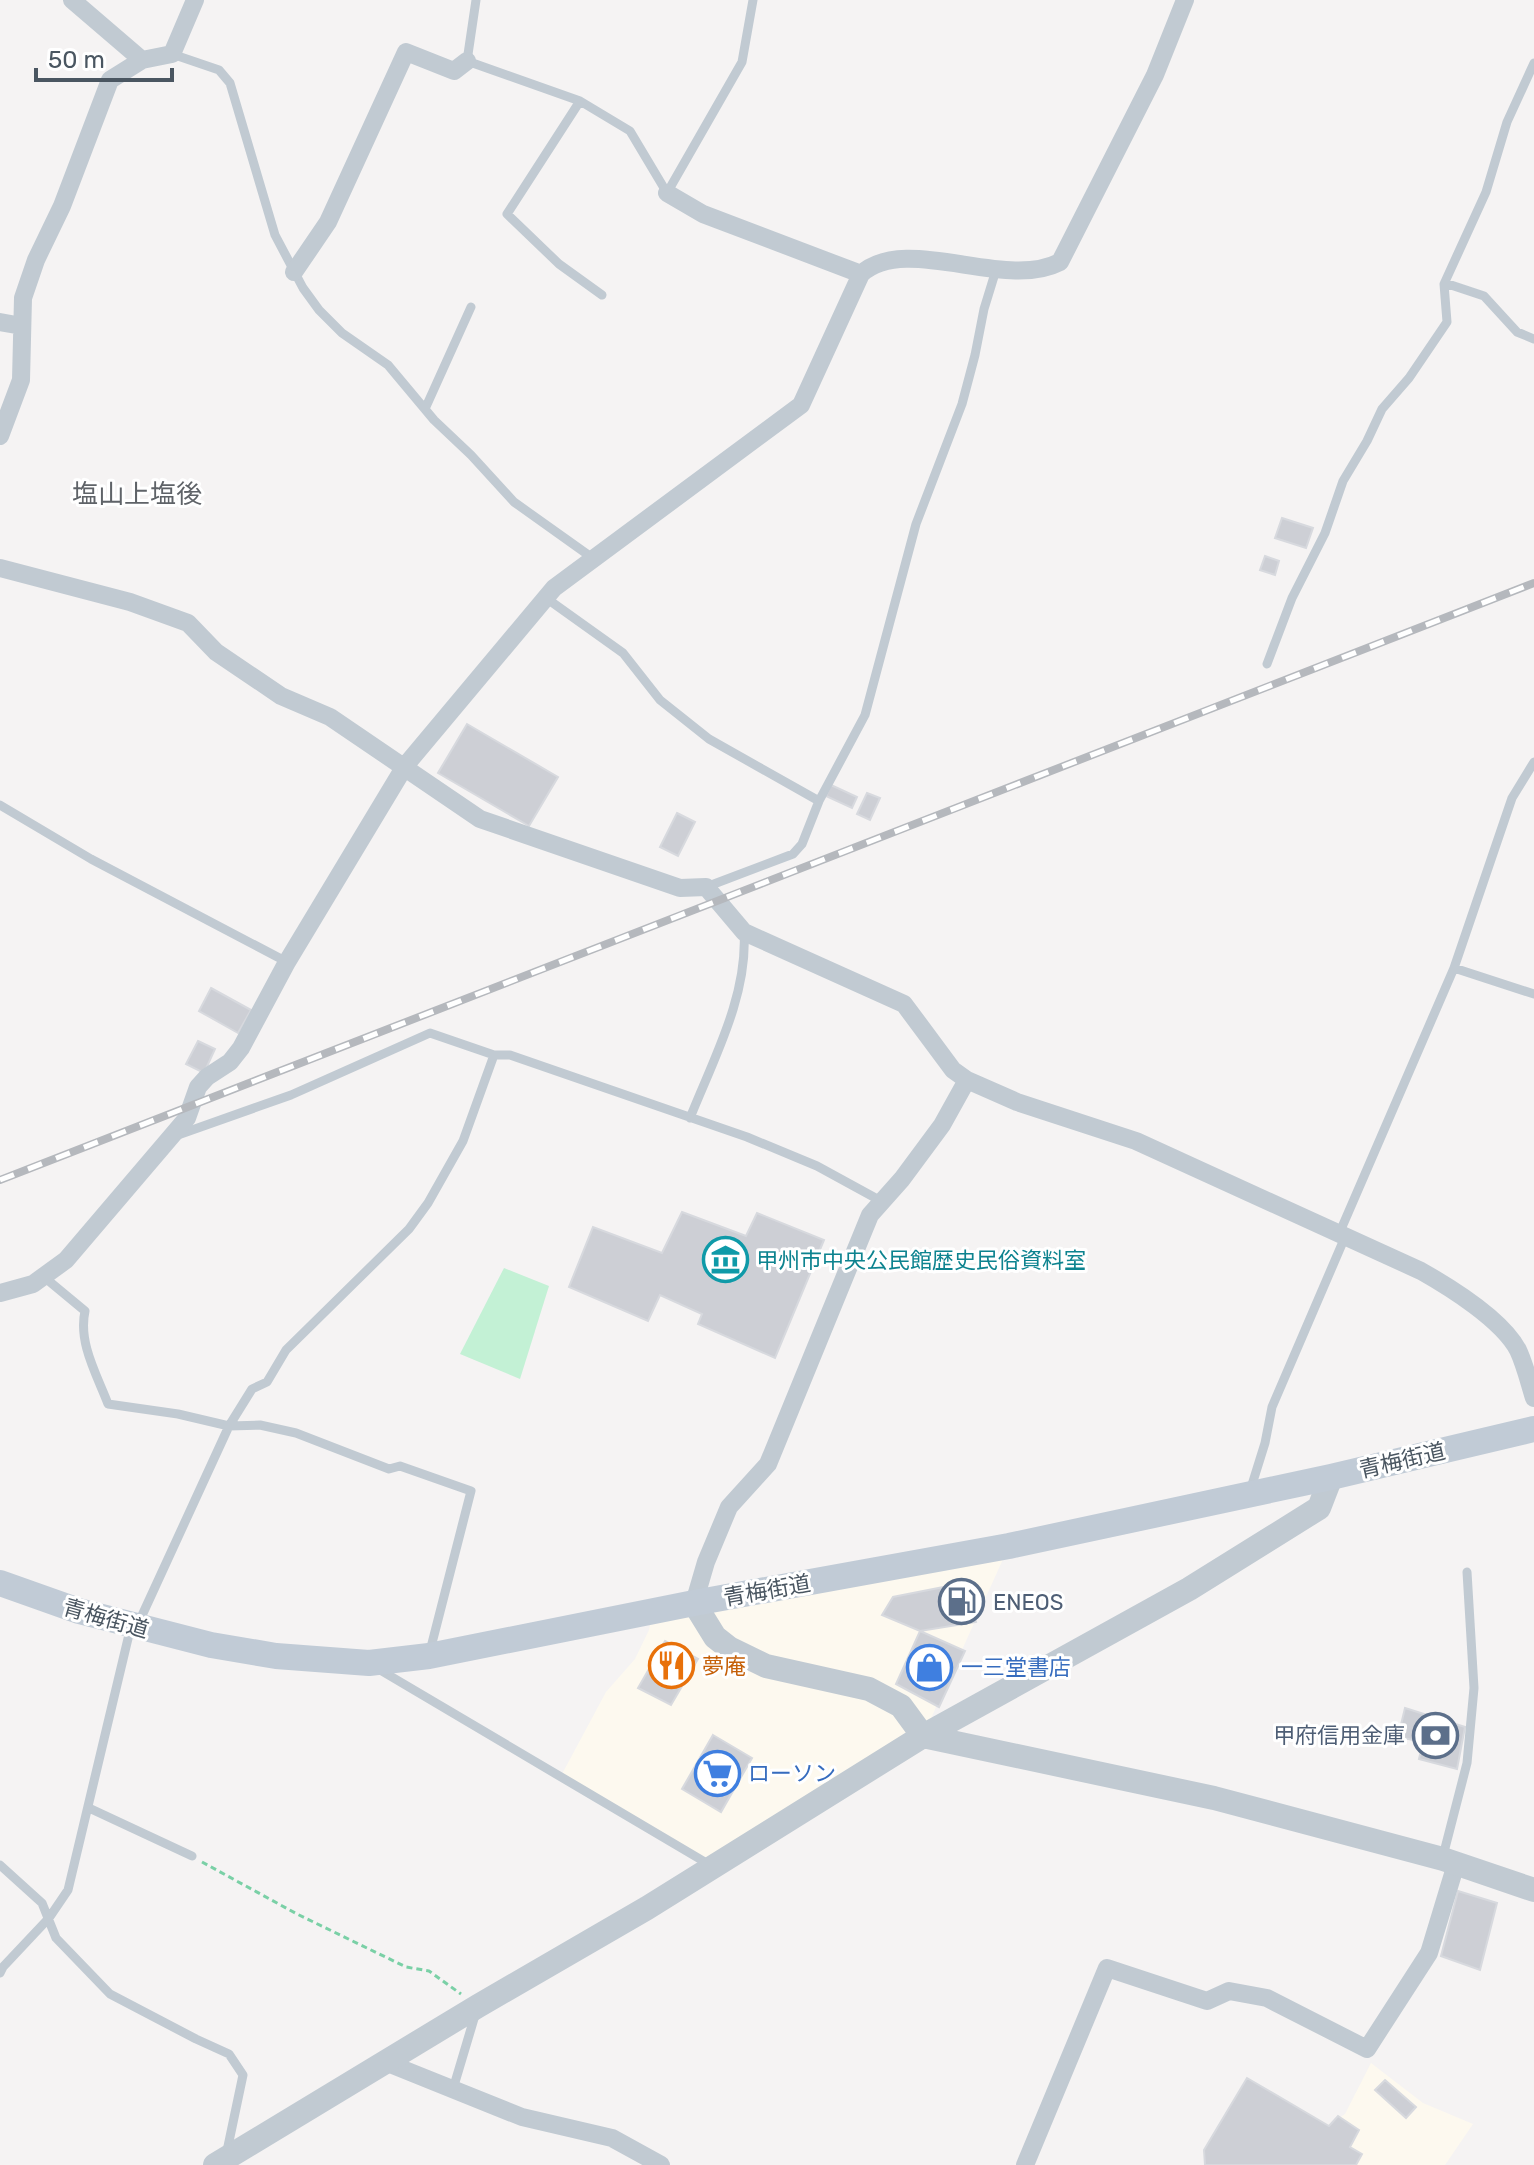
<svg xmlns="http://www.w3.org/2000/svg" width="1534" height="2165" font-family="Rubik,'Noto Sans JP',sans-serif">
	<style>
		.commercial { fill: #fdf9ef }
		.green { fill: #c3f1d5 }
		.building { fill: #cdcfd5; stroke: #d7d9de; stroke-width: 2 }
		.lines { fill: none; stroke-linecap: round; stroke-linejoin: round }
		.path { stroke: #7ad0a6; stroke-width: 3; stroke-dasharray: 6 4; stroke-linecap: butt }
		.service { stroke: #c1cad2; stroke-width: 9 }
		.minor { stroke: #c1cad2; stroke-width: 18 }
		.tertiary { stroke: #c1cad2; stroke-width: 24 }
		.secondary { stroke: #c1cbd6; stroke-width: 26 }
		.rail-casing { stroke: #b5b8bd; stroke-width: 8 }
		.rail { stroke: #fff; stroke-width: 5; stroke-dasharray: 15; stroke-linecap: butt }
		.labels { text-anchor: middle; stroke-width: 6; stroke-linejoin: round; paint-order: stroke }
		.culture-label { font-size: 22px; fill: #0d838f; stroke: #fff; text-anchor: start }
		.street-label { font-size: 22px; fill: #4a5661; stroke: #fff }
		.service-label { font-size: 22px; fill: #4e5e75; stroke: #fff; text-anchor: start }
		.food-label { font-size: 22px; fill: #c56008; stroke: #fff; text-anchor: start }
		.shop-label { font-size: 22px; fill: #366cbe; stroke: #fff; text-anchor: start }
		.quarter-label { font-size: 26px; fill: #5f6368; stroke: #fff }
	</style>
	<rect width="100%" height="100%" fill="#f5f3f3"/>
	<!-- commercial -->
	<path class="commercial" d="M1009,1546L923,1736L705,1858L562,1774L606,1692L635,1659L649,1630L653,1611Z
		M1371,2063L1423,2103L1473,2124L1445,2165H1205L1204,2150L1247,2078L1329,2125L1345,2114Z"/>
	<!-- green -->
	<path class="green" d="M504,1268L549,1286L520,1379L460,1354Z"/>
	<!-- building -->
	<path class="building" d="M1282,518L1313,528L1306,548L1275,538Z
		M1265,556L1279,561L1275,575L1260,570Z
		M467,724L558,777L529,826L438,773Z
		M831,785L857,797L852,808L826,796Z
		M867,793L880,798L870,820L857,814Z
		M677,813L695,822L678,856L660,847Z
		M211,988L251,1010L238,1033L199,1011Z
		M198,1041L215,1049L204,1073L186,1064Z
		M682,1212L746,1236L757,1213L824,1240L775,1358L698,1324L702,1314L660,1295L648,1321L569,1287L593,1227L662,1253Z
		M969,1582L976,1622L920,1631L882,1615L893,1597Z
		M920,1631L965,1651L939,1707L896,1684Z
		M665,1641L698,1659L671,1705L638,1688Z
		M1405,1708L1465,1727L1457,1769L1419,1759L1423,1742L1398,1737Z
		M713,1735L752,1758L721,1812L682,1789Z
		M1458,1891L1497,1903L1480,1970L1441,1956Z
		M1247,2078L1329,2126L1338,2116L1359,2130L1350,2147L1362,2154L1356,2165H1205L1204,2150Z
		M1385,2080L1416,2107L1406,2118L1375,2090Z"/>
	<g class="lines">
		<!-- path -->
		<path class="path" d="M202,1862L297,1914L406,1967L429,1971L461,1994"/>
		<!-- service -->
		<path class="service" d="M476,0L467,61L580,101L630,131L667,193L742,62L753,0
			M172,54L219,70L230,83L275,235L303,288L319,310L342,333L388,365L434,420L471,455L514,502L594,559
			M580,101L507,214L559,264L602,295
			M1445,283L1484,296L1517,332L1534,339
			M425,409L471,307
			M546,598L623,653L660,700L709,739L819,801
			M1267,664L1292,598L1325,533L1343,481L1367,441L1382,409L1409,378L1447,322L1444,284L1486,192L1507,122L1534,63
			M0,805L91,859L287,962
			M706,887L793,854L802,844L819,801L865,715L916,524L962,404L975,355L984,309L996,270
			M1454,968L1534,994
			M494,1055H510L747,1137L817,1166L881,1201
			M690,1118C713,1060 748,996 744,932
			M1339,1234L1454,968L1512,798L1534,762
			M44,1277L85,1311C78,1343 97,1375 108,1404L178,1414L229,1426L260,1425L296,1433L389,1469L400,1466L471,1491L430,1651
			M1250,1491L1265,1443L1272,1407L1345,1237
			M139,1622L229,1426L252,1389L267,1382L286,1350L409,1229L428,1203L463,1141L494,1055L430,1033L291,1095L178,1135
			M375,1667L710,1865
			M89,1808L192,1856
			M1443,1856L1467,1763L1474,1688L1467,1572
			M0,1865L42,1903L56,1938L110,1994L196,2039L229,2054L243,2075L227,2151
			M0,1973L3,1967L49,1918L68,1890L131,1626
			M453,2089L476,2012"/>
		<!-- minor -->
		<path class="minor" d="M72,0L142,60
			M667,193L703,214L861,274
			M294,272L328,222L406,52L454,71L467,61
			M0,322L22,326
			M0,436L21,380L23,298L36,260L62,206L110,80L142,60L172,54L195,0
			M0,568L130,602L188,623L216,652L281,696L330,717L480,819L680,888L706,887L744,932L904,1004L953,1070L967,1080L1017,1102L1136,1141L1421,1271C1451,1288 1502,1320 1518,1350C1525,1365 1529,1382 1534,1398
			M0,1293L33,1284L66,1260L187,1118L198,1087L207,1077L230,1062L241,1048L287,962L405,766L554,588L801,405L861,274C906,233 1005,291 1060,262L1155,75L1185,0
			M694,1603L706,1562L729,1507L768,1464L870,1215L902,1179L942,1125L967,1080
			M385,2062L522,2117L612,2138L661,2165
			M1025,2165L1107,1968L1207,2001L1229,1991L1267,1998L1367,2049L1429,1953L1456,1864"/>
		<!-- tertiary -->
		<path class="tertiary" d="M694,1603L715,1637L729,1648L766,1666L869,1689L901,1706L923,1736L1214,1798L1443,1859L1534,1890
			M215,2165L478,2006L647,1908L923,1736L1189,1589L1319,1508L1331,1477"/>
		<!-- secondary -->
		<path class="secondary" d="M0,1583L79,1611L211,1645L276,1656L369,1663L429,1656L694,1603L1009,1546L1331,1477L1534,1429"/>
		<defs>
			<path id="rail" d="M0,1180L1534,583"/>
		</defs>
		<!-- rail casing -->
		<use href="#rail" class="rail-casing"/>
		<!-- rail -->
		<use href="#rail" class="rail"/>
	</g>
	<!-- icons -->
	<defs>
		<symbol id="museum-ring" viewBox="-11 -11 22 22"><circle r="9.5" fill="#fff" stroke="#0f9aa8" stroke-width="1.5"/><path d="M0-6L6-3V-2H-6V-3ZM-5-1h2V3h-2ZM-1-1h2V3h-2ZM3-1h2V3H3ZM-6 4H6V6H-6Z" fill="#0f9aa8"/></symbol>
		<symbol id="fuel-ring" viewBox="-11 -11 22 22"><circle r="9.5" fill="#fff" stroke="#5c6f8a" stroke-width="1.5"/><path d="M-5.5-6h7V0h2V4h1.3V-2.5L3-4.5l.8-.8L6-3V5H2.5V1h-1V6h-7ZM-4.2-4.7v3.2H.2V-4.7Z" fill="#5c6f8a"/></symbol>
		<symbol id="restaurant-ring" viewBox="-11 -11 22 22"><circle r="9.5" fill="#fff" stroke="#e8710a" stroke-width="1.5"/><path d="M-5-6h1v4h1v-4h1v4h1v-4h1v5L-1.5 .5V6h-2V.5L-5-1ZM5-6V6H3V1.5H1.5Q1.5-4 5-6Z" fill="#e8710a"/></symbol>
		<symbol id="shop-ring" viewBox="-11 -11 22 22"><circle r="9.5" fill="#fff" stroke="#3f7fe0" stroke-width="1.5"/><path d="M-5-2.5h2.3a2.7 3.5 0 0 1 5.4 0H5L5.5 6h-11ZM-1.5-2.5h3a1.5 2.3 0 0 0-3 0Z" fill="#3f7fe0"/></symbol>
		<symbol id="bank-ring" viewBox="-11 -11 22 22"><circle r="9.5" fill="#fff" stroke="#5c6f8a" stroke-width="1.5"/><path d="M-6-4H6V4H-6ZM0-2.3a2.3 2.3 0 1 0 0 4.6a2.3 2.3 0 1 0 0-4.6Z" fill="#5c6f8a"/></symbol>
		<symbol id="supermarket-ring" viewBox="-11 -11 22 22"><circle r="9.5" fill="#fff" stroke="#3f7fe0" stroke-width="1.5"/><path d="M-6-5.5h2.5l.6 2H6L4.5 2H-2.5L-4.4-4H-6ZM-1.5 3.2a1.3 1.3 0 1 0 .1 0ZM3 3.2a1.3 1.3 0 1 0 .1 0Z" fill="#3f7fe0"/></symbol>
	</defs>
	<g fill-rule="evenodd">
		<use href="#museum-ring" x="700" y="1234" width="51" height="51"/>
		<use href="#fuel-ring" x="936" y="1576" width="51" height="51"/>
		<use href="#restaurant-ring" x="646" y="1640" width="51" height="51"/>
		<use href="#shop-ring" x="904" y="1642" width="51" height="51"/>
		<use href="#bank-ring" x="1410" y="1710" width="51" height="51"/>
		<use href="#supermarket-ring" x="692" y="1748" width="51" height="51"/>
	</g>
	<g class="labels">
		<!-- culture labels -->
		<g class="culture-label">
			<text x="756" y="1268">甲州市中央公民館歴史民俗資料室</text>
		</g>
		<!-- street labels -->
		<g class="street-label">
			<text transform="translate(1402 1460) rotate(-13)" y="8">青梅街道</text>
			<text transform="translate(767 1590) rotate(-10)" y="8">青梅街道</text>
			<text transform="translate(106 1618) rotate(16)" y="8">青梅街道</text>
		</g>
		<!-- service labels -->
		<g class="service-label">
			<text x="993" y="1610">ENEOS</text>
			<text x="1405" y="1743" text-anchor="end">甲府信用金庫</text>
		</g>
		<!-- food labels -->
		<g class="food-label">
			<text x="702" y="1674">夢庵</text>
		</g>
		<!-- shop labels -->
		<g class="shop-label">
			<text x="961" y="1675">一三堂書店</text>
			<text x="748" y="1781">ローソン</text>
		</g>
		<!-- quarter labels -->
		<g class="quarter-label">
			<text x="137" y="503">塩山上塩後</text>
		</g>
	</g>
	<!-- scale -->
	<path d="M36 68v12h136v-12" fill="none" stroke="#4a5661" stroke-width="4"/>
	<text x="48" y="68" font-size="24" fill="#4a5661" stroke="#ffffff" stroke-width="6" paint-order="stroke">50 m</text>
</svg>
